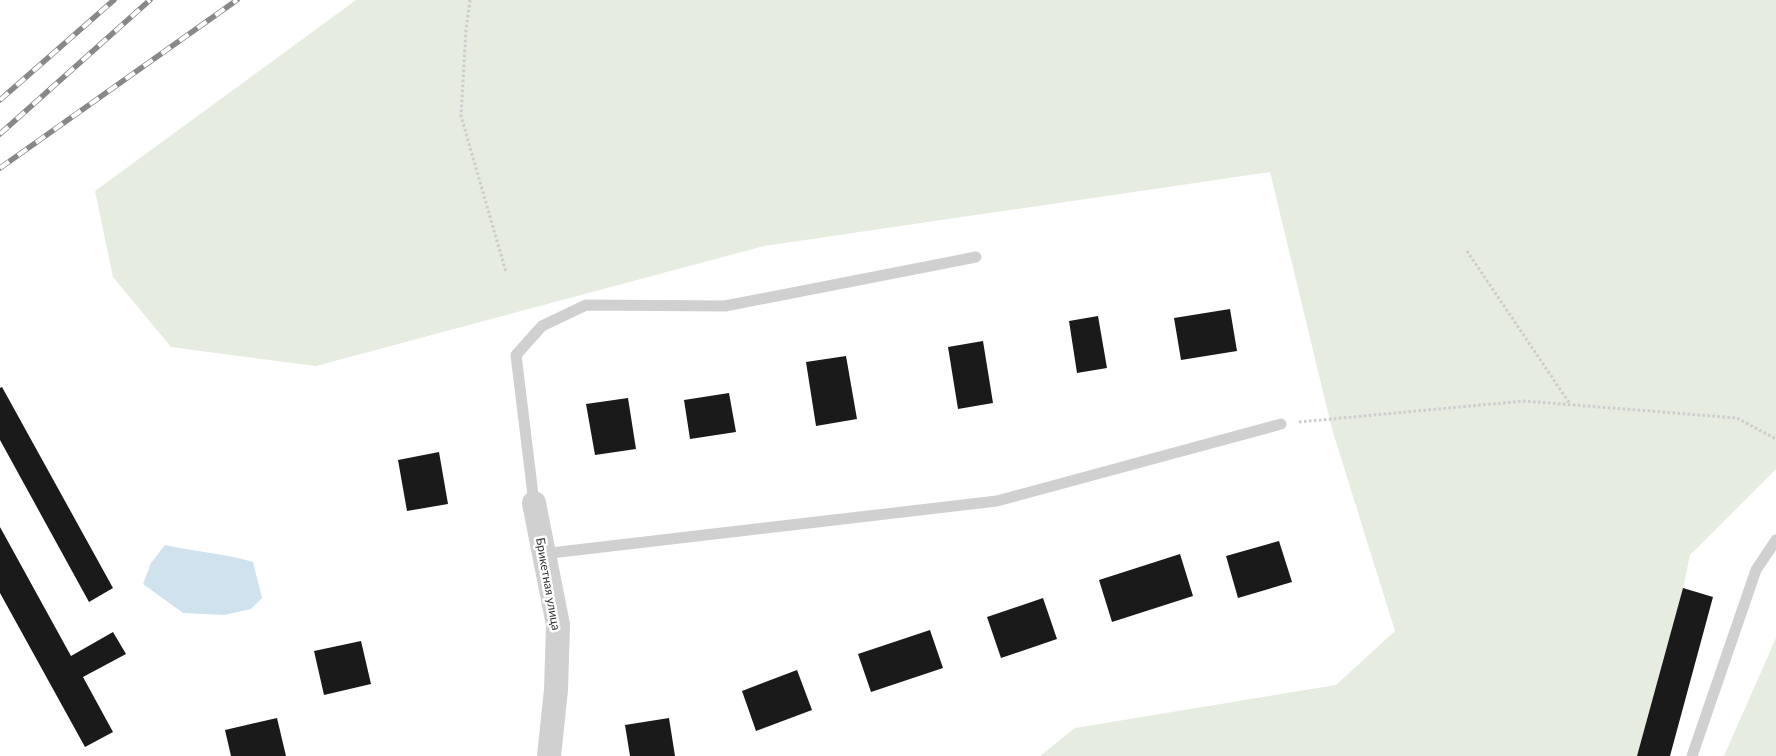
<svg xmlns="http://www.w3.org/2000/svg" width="1776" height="756" font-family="Lato,sans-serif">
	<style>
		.green { fill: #e6ecdf }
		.water { fill: #cfe2ee }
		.building { fill: #1a1a1a }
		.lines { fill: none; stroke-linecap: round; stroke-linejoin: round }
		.path { stroke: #cdcdcd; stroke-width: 3; stroke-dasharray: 2.5 2.5; stroke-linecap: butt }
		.service { stroke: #d0d0d0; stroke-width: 11 }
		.minor { stroke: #d0d0d0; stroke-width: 24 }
		.rail-casing { stroke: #888; stroke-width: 5.5 }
		.rail { stroke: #fff; stroke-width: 4; stroke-dasharray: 11; stroke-linecap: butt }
		.labels { text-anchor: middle; stroke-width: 5; stroke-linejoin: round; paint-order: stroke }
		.street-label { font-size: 12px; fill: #333; stroke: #fff }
	</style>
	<rect width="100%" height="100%" fill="#fff"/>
	<!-- green -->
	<path class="green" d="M356,0H1776V469L1690,555L1683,588L1637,756H1040L1075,728L1336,685L1395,631L1332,429L1270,172L764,246L316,366L171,347L113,277L95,191Z
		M1776,638V756H1724Z"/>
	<!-- water -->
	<path class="water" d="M165,545C194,552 224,553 253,562L262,598L251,609L224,615L183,613L143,584L151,563Z"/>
	<!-- building -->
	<path class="building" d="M1230,309L1237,351L1181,360L1174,318Z
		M1098,316L1107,368L1077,373L1069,321Z
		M983,341L993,403L958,409L948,347Z
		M846,356L857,419L816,426L806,362Z
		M2,387L113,588L89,602L0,440V388Z
		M729,393L736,432L690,439L684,400Z
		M628,398L636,449L595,455L586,404Z
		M439,452L448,504L407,511L398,460Z
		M0,527L71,656L113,632L126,654L83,677L113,732L85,747L0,593Z
		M1279,541L1292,582L1238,598L1226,556Z
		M1180,554L1193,596L1112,622L1099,580Z
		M1683,588L1713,597L1670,756H1637Z
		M1043,598L1057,639L1001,658L987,617Z
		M930,630L943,668L871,692L858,654Z
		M361,641L371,684L324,695L314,651Z
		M797,670L812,710L756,731L742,691Z
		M277,718L286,756H231L225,730Z
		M669,718L675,756H630L625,725Z"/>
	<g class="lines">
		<!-- path -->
		<path class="path" d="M470,0L466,30L461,116L506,272
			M1467,251L1570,404
			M1299,422L1524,401L1737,418L1776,439"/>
		<!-- service -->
		<path class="service" d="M534,503L516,355L542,326L586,305L725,306L976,257
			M542,554L997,501L1281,424
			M1692,756L1756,570L1776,540"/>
		<!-- minor -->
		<path class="minor" d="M534,503L558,625L556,690L549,756"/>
		<defs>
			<path id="rail" d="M0,100L114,0
				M0,134L150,0
				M0,168L237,0"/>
		</defs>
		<!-- rail casing -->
		<use href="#rail" class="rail-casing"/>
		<!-- rail -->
		<use href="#rail" class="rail"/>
	</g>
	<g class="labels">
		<!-- street labels -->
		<g class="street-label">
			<text transform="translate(548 584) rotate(80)" y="4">Брикетная улица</text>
		</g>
	</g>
</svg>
